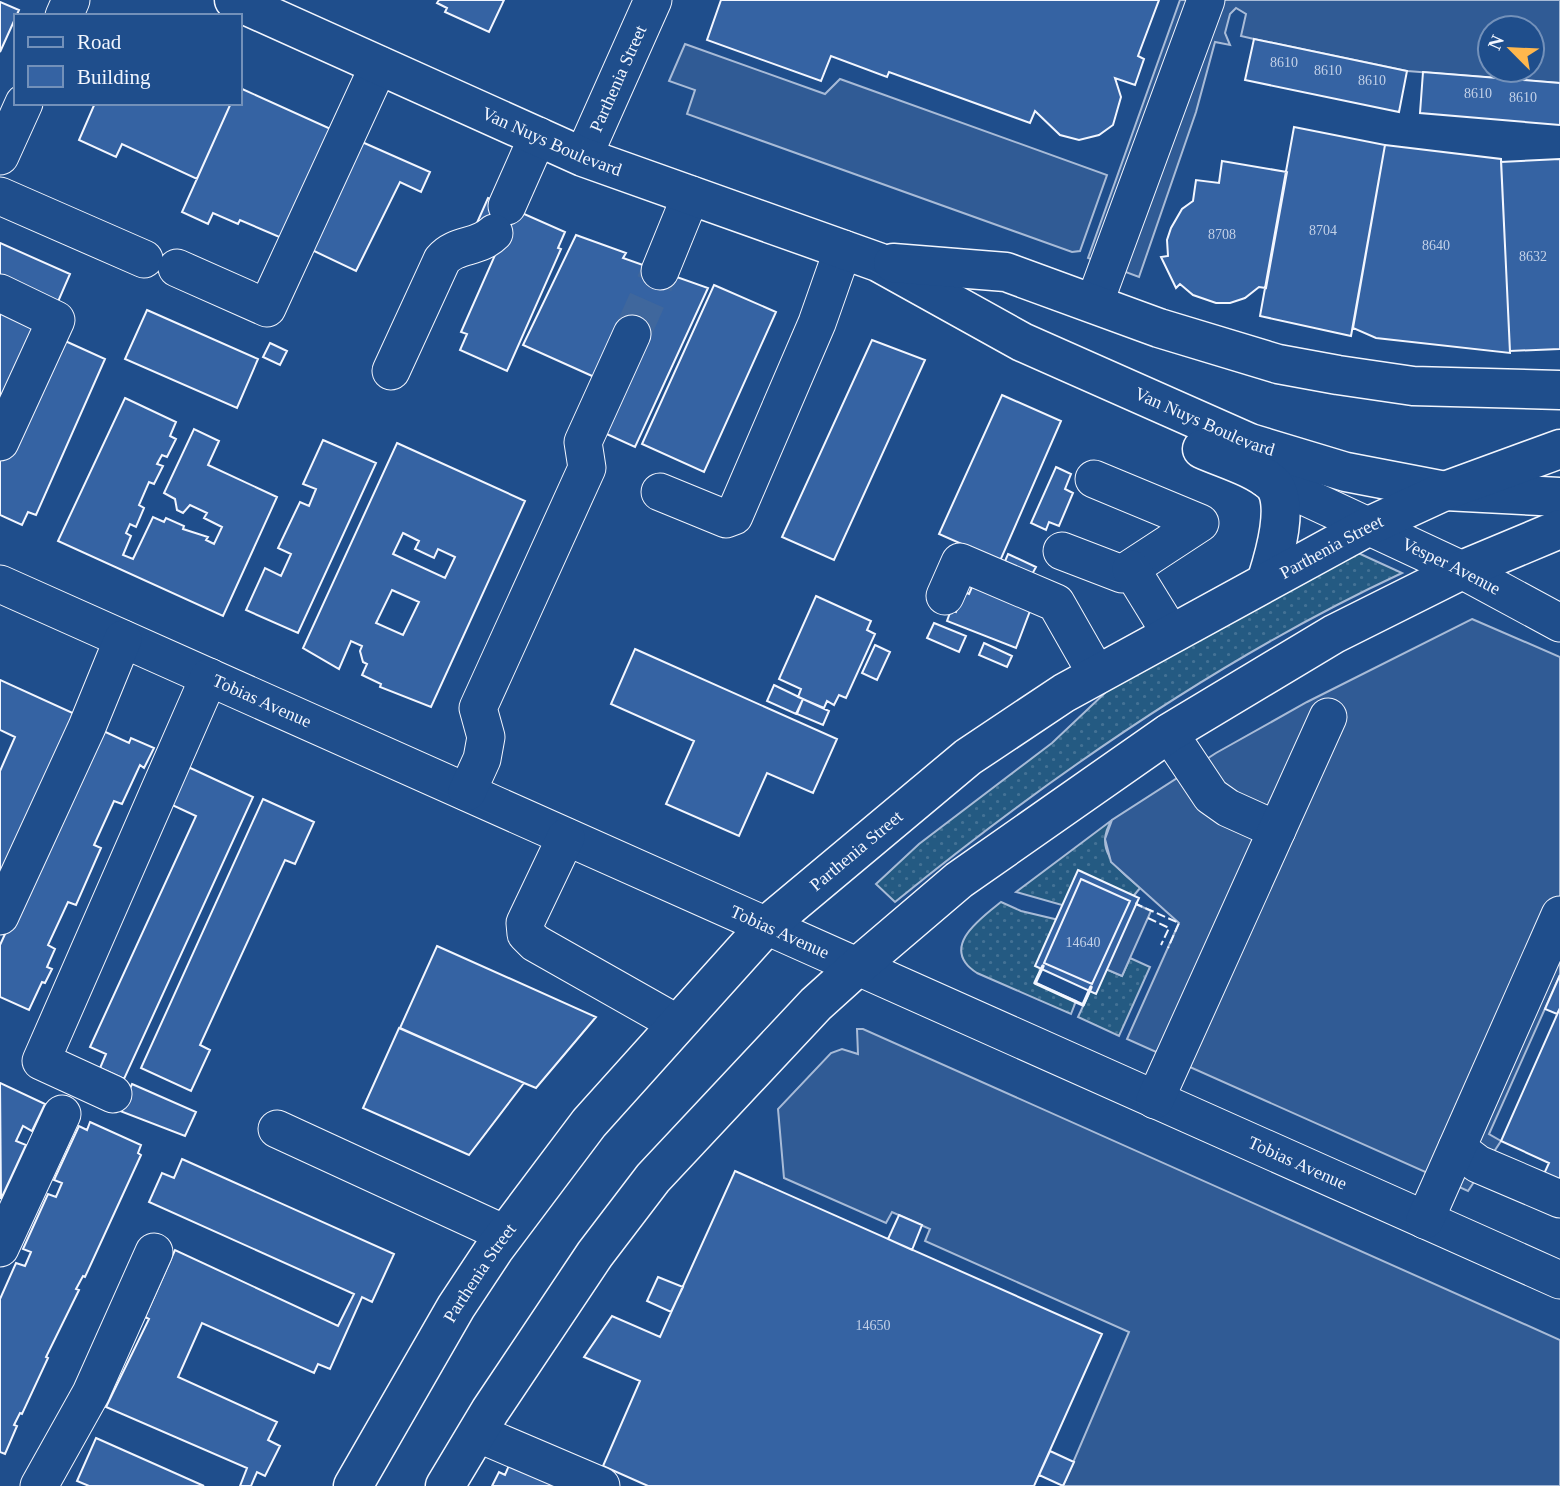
<svg xmlns="http://www.w3.org/2000/svg" width="1560" height="1486" font-family="'Times New Roman',serif">
	<style>
		.garden { fill: url(#garden-dots); stroke: #a8bbd7; stroke-width: 2 }
		.parking { fill: #305b95; stroke: #a8bbd7; stroke-width: 2; fill-rule: evenodd }
		.building { fill: #3563a3; stroke: #f2f6ff; stroke-width: 2; fill-rule: evenodd }
		.lines { fill: none; stroke-linecap: round; stroke-linejoin: round }
		.minor-tunnel { stroke: #3f679d; stroke-width: 37; stroke-dasharray: 37 18; stroke-linecap: butt }
		.minor-casing { stroke: #f2f6ff; stroke-width: 39 }
		.major-casing { stroke: #f2f6ff; stroke-width: 41 }
		.minor { stroke: #1f4e8c; stroke-width: 37 }
		.major { stroke: #1f4e8c; stroke-width: 38 }
		.fence { stroke: #f2f6ff; stroke-width: 2; stroke-dasharray: 9 3.5; stroke-linecap: butt }
		.wall { stroke: #f2f6ff; stroke-width: 3.5 }
		.labels { text-anchor: middle; stroke-width: 5; stroke-linejoin: round; paint-order: stroke }
		.number-label { font-size: 14px; fill: #c3d1e8 }
		.street-label { font-size: 18px; fill: #f2f6ff; stroke: #1f4e8c }
	</style>
	<defs>
		<pattern id="garden-dots" width="8" height="8" patternUnits="userSpaceOnUse" patternTransform="scale(1.75)"><rect width="8" height="8" fill="#245a82"/><path d="M2 2h.1M6 6h.1" fill="none" stroke="#447295" stroke-width="1.8" stroke-linecap="round"/></pattern>
	</defs>
	<rect width="100%" height="100%" fill="#1f4e8c"/>
	<!-- garden -->
	<path class="garden" d="M1356,552L1402,573C1220,658 1051,775 895,902L876,884L919,844L1052,743L1107,691Z
		M1112,820C1092,850 1119,870 1140,888L1131,899L1069,907L1016,892Z
		M1001,902L1021,911L1063,921L1035,983L1076,1001L1071,1014L977,973C938,948 981,918 1001,902Z
		M1130,958L1150,967L1119,1036L1078,1017L1101,967L1122,976Z"/>
	<!-- parking -->
	<path class="parking" d="M1180,0H1560V83L1407,71L1254,39L1241,36L1246,14L1236,8L1230,14L1225,33L1230,45L1215,42L1196,112L1139,277L1088,258ZM1490,28H1532V70H1490Z
		M685,44L825,94L840,79L1107,175L1080,251L1072,252L687,114L695,90L669,81Z
		M1472,619L1560,657V975L1489,1134L1501,1141L1468,1191L1127,1039L1179,923L1111,862L1105,839L1112,820L1216,753L1307,702Z
		M1130,901L1151,911L1122,976L1101,967Z
		M857,1029H863L1560,1340V1486H1063L1129,1332L925,1241L930,1229L892,1212L886,1223L784,1178L778,1109L831,1053L842,1049L858,1054Z"/>
	<!-- building -->
	<path class="building" d="M439,0H504L489,32L445,12L447,8L437,3Z
		M721,0H1159L1138,56L1144,59L1135,85L1115,78L1121,97L1113,125L1099,135L1079,140L1060,135L1035,111L1030,123L889,72L887,77L831,56L821,81L707,40Z
		M0,2L19,10L0,52Z
		M1254,39L1407,71L1399,112L1245,80Z
		M1423,72L1560,83V125L1420,113Z
		M240,88L333,130L284,239L240,220L238,224L213,213L208,224L182,212L231,103H240Z
		M95,103H231L197,179L122,144L116,157L79,140Z
		M1294,127L1385,145L1351,336L1260,316Z
		M362,142L430,172L421,192L400,182L356,271L312,250Z
		M1385,145L1501,159L1510,353L1376,338L1353,328Z
		M1560,159V349L1510,351L1501,162Z
		M1222,161L1287,172L1266,288L1259,287L1245,298L1230,303H1216L1193,295L1180,284L1176,288L1161,257L1168,256L1167,240L1171,228L1182,209L1193,201L1196,180L1219,183Z
		M488,198L565,232L558,248L561,249L507,371L460,350L467,334L461,332L503,237L476,225Z
		M576,235L626,253L623,258L708,288L635,447L600,431L601,380L523,345Z
		M0,243L70,274L57,304L0,279Z
		M714,285L776,312L704,472L642,444Z
		M0,305L40,323L0,411Z
		M147,310L258,359L237,408L125,359Z
		M63,340L105,359L36,515L28,512L22,525L0,515V460L43,367Z
		M872,340L925,360L834,560L782,537Z
		M270,343L287,351L280,365L263,357Z
		M1002,395L1061,421L1000,561L939,534Z
		M125,398L176,422L170,436L176,439L167,457L162,455L157,464L163,466L154,484L149,482L139,505L144,508L136,527L130,524L126,533L131,536L123,555L133,559L153,517L164,522L166,518L184,526L183,529L208,537L206,540L214,544L222,527L204,518L207,513L190,505L183,513L177,510L175,499L164,493L194,429L219,441L208,465L277,497L223,616L58,541Z
		M323,440L376,463L298,633L246,610L265,568L281,576L291,554L278,548L300,502L309,506L316,489L303,484Z
		M397,443L525,501L431,707L380,687L381,684L362,675L367,664L363,662L360,651L362,646L351,641L339,669L303,648ZM403,533L419,541L415,549L434,558L438,549L455,557L445,578L393,554ZM392,590L419,602L403,635L376,623Z
		M1056,467L1071,474L1065,489L1073,493L1059,526L1049,522L1046,530L1031,523Z
		M1008,554L1036,567L1030,578L1003,566Z
		M975,580L1033,603L1016,648L947,621L951,610L956,612L964,592L969,594Z
		M816,596L871,621L867,630L875,634L846,698L839,695L834,705L827,701L824,708L798,697L801,689L779,679Z
		M934,623L966,636L959,652L927,638Z
		M984,643L1012,656L1007,667L979,655Z
		M875,645L890,652L877,680L862,673Z
		M635,649L837,739L813,793L767,773L739,836L666,804L694,741L611,704Z
		M0,680L88,720L0,904V771L15,737L0,730Z
		M774,685L803,699L796,714L767,701Z
		M803,699L829,711L823,725L797,714Z
		M99,729L129,743L131,738L154,748L144,768L140,765L122,804L114,801L94,845L101,848L76,905L68,902L48,945L55,949L47,967L52,969L45,983L42,982L29,1010L0,997V945Z
		M186,766L253,797L124,1079L100,1068L106,1054L90,1047L196,816L170,804Z
		M263,799L314,822L295,864L285,860L200,1045L210,1050L191,1091L141,1068Z
		M1078,870L1139,898L1096,994L1035,966ZM1081,879L1130,901L1092,984L1044,963Z
		M1081,879L1130,901L1092,984L1044,963Z
		M437,946L596,1017L536,1088L524,1083L400,1028Z
		M1560,975V1008L1557,1014L1545,1009Z
		M1560,1008V1183L1543,1176L1549,1163L1501,1141Z
		M399,1028L524,1083L469,1155L363,1108Z
		M0,1083L45,1104L32,1131L23,1126L16,1141L26,1145L1,1199Z
		M132,1084L196,1112L185,1136L120,1111Z
		M90,1122L141,1145L138,1153L141,1155L85,1277L83,1276L76,1289L79,1290L46,1357L48,1358L22,1414L20,1413L14,1425L17,1426L5,1454L0,1452V1299L16,1263L25,1266L31,1252L23,1249L48,1194L56,1197L62,1183L54,1180L79,1126L87,1130Z
		M182,1159L394,1254L372,1302L362,1297L330,1369L318,1364L314,1373L202,1323L178,1377L277,1422L268,1440L280,1446L265,1476L257,1472L251,1486H240L247,1468L106,1407L149,1319L145,1317L175,1250L338,1326L354,1294L149,1202L162,1173L174,1178Z
		M735,1171L1102,1334L1034,1486H648L603,1466L640,1381L584,1357L612,1316L660,1337Z
		M899,1215L922,1225L912,1250L888,1239Z
		M658,1277L683,1287L671,1312L647,1301Z
		M96,1438L204,1486H89L77,1481Z
		M1050,1451L1074,1462L1063,1486L1039,1475Z
		M510,1463L563,1486H492L499,1472L505,1475Z"/>
	<g class="lines">
		<!-- minor-tunnel -->
		<path class="minor-tunnel" d="M632,334L660,271"/>
		<defs>
			<g id="minor">
				<path d="M64,16L71,0"/>
				<path d="M0,156L24,103"/>
				<path id="s1" d="M583,157L653,0"/>
				<path d="M0,196L144,259"/>
				<path d="M507,206L538,136"/>
				<path d="M177,268L267,308L379,65"/>
				<path d="M660,271L691,195"/>
				<path d="M0,293L56,320L0,442"/>
				<path d="M1094,304L1206,0"/>
				<path d="M391,371L442,260C456,243 478,249 494,233"/>
				<path id="s2" d="M1265,478L1462,570L1560,623"/>
				<path d="M660,492L726,519L734,516L817,323L843,249"/>
				<path d="M1062,551L1122,574L1200,523L1094,479"/>
				<path d="M1131,569L1171,634"/>
				<path id="s3" d="M0,584L1560,1280"/>
				<path d="M945,596L960,562L1056,603L1097,675"/>
				<path d="M1169,733L1211,796L1228,808L1277,830"/>
				<path d="M467,792L482,759L486,737L478,708L587,468L583,442L632,334"/>
				<path d="M566,837L525,923L526,934L535,943L678,1024"/>
				<path d="M0,916L87,727L123,639"/>
				<path d="M113,1094L41,1061L209,677"/>
				<path d="M1155,1100L1328,717"/>
				<path d="M277,1129L505,1234"/>
				<path d="M1457,1148L1478,1164L1560,1199"/>
				<path d="M1425,1220L1560,915"/>
				<path d="M0,1248L62,1114"/>
				<path d="M477,1433L601,1486"/>
				<path d="M39,1486L91,1393L154,1252"/>
			</g>
			<g id="major">
				<path id="s4" d="M234,0L583,157L878,262L1022,342L1250,443L1346,472L1445,491L1560,497"/>
				<path d="M893,263L1006,272L1159,328L1278,364L1338,375L1413,386L1560,390"/>
				<path d="M1202,449C1224,459 1254,467 1272,483C1291,501 1274,557 1267,579"/>
				<path id="s5" d="M353,1486L456,1307L495,1248L589,1123L766,926L968,757L1064,693L1369,526L1445,491L1560,449"/>
				<path d="M445,1486L490,1411L595,1254L653,1178L816,1004L857,967L959,880L1169,733L1334,634L1462,570L1560,529"/>
			</g>
		</defs>
		<!-- minor casing -->
		<use href="#minor" class="minor-casing"/>
		<!-- major casing -->
		<use href="#major" class="major-casing"/>
		<!-- minor -->
		<use href="#minor" class="minor"/>
		<!-- major -->
		<use href="#major" class="major"/>
		<!-- fence -->
		<path class="fence" d="M1137,902L1136,904L1179,923L1168,948
			M1148,918L1169,928L1161,945"/>
		<!-- wall -->
		<path class="wall" d="M1043,966L1035,983L1083,1005L1091,987"/>
	</g>
	<g class="labels">
		<!-- number labels -->
		<g class="number-label">
			<text x="1284" y="67">8610</text>
			<text x="1328" y="75">8610</text>
			<text x="1372" y="85">8610</text>
			<text x="1478" y="98">8610</text>
			<text x="1523" y="102">8610</text>
			<text x="1323" y="235">8704</text>
			<text x="1222" y="239">8708</text>
			<text x="1436" y="250">8640</text>
			<text x="1533" y="261">8632</text>
			<text x="1083" y="947">14640</text>
			<text x="873" y="1330">14650</text>
		</g>
		<!-- street labels -->
		<g class="street-label">
			<text dy="6" stroke="none"><textPath href="#s1" startOffset="86">Parthenia Street</textPath></text>
			<text dy="6" stroke="none"><textPath href="#s4" startOffset="348">Van Nuys Boulevard</textPath></text>
			<text dy="6" stroke="none"><textPath href="#s4" startOffset="1060">Van Nuys Boulevard</textPath></text>
			<text dy="6" stroke="none"><textPath href="#s5" startOffset="1382">Parthenia Street</textPath></text>
			<text dy="6" stroke="none"><textPath href="#s2" startOffset="206">Vesper Avenue</textPath></text>
			<text dy="6" stroke="none"><textPath href="#s3" startOffset="287">Tobias Avenue</textPath></text>
			<text dy="6" stroke="none"><textPath href="#s5" startOffset="816">Parthenia Street</textPath></text>
			<text dy="6" stroke="none"><textPath href="#s3" startOffset="854">Tobias Avenue</textPath></text>
			<text dy="6" stroke="none"><textPath href="#s3" startOffset="1421">Tobias Avenue</textPath></text>
			<text dy="6" stroke="none"><textPath href="#s5" startOffset="248">Parthenia Street</textPath></text>
		</g>
	</g>
	<!-- legend -->
	<rect x="14" y="14" width="228" height="91" fill="#1f4e8c" stroke="#7391ba" stroke-width="2"/>
	<rect x="28" y="37" width="35" height="10" fill="#1f4e8c" stroke="#7391ba" stroke-width="2"/>
	<text x="77" y="49" font-size="21" fill="#f2f6ff">Road</text>
	<rect x="28" y="66" width="35" height="21" fill="#3563a3" stroke="#7391ba" stroke-width="2"/>
	<text x="77" y="84" font-size="21" fill="#f2f6ff">Building</text>
	<!-- north arrow -->
	<g transform="translate(1511 49) rotate(294)"><circle r="33" fill="#1f4e8c" stroke="#7391ba" stroke-width="2"/>
	<path d="M0-5L12 26L0 18L-12 26Z" fill="#ffb74d"/>
	<text y="-10" font-size="19" font-weight="bold" text-anchor="middle" fill="#f2f6ff">N</text>
	</g>
</svg>
